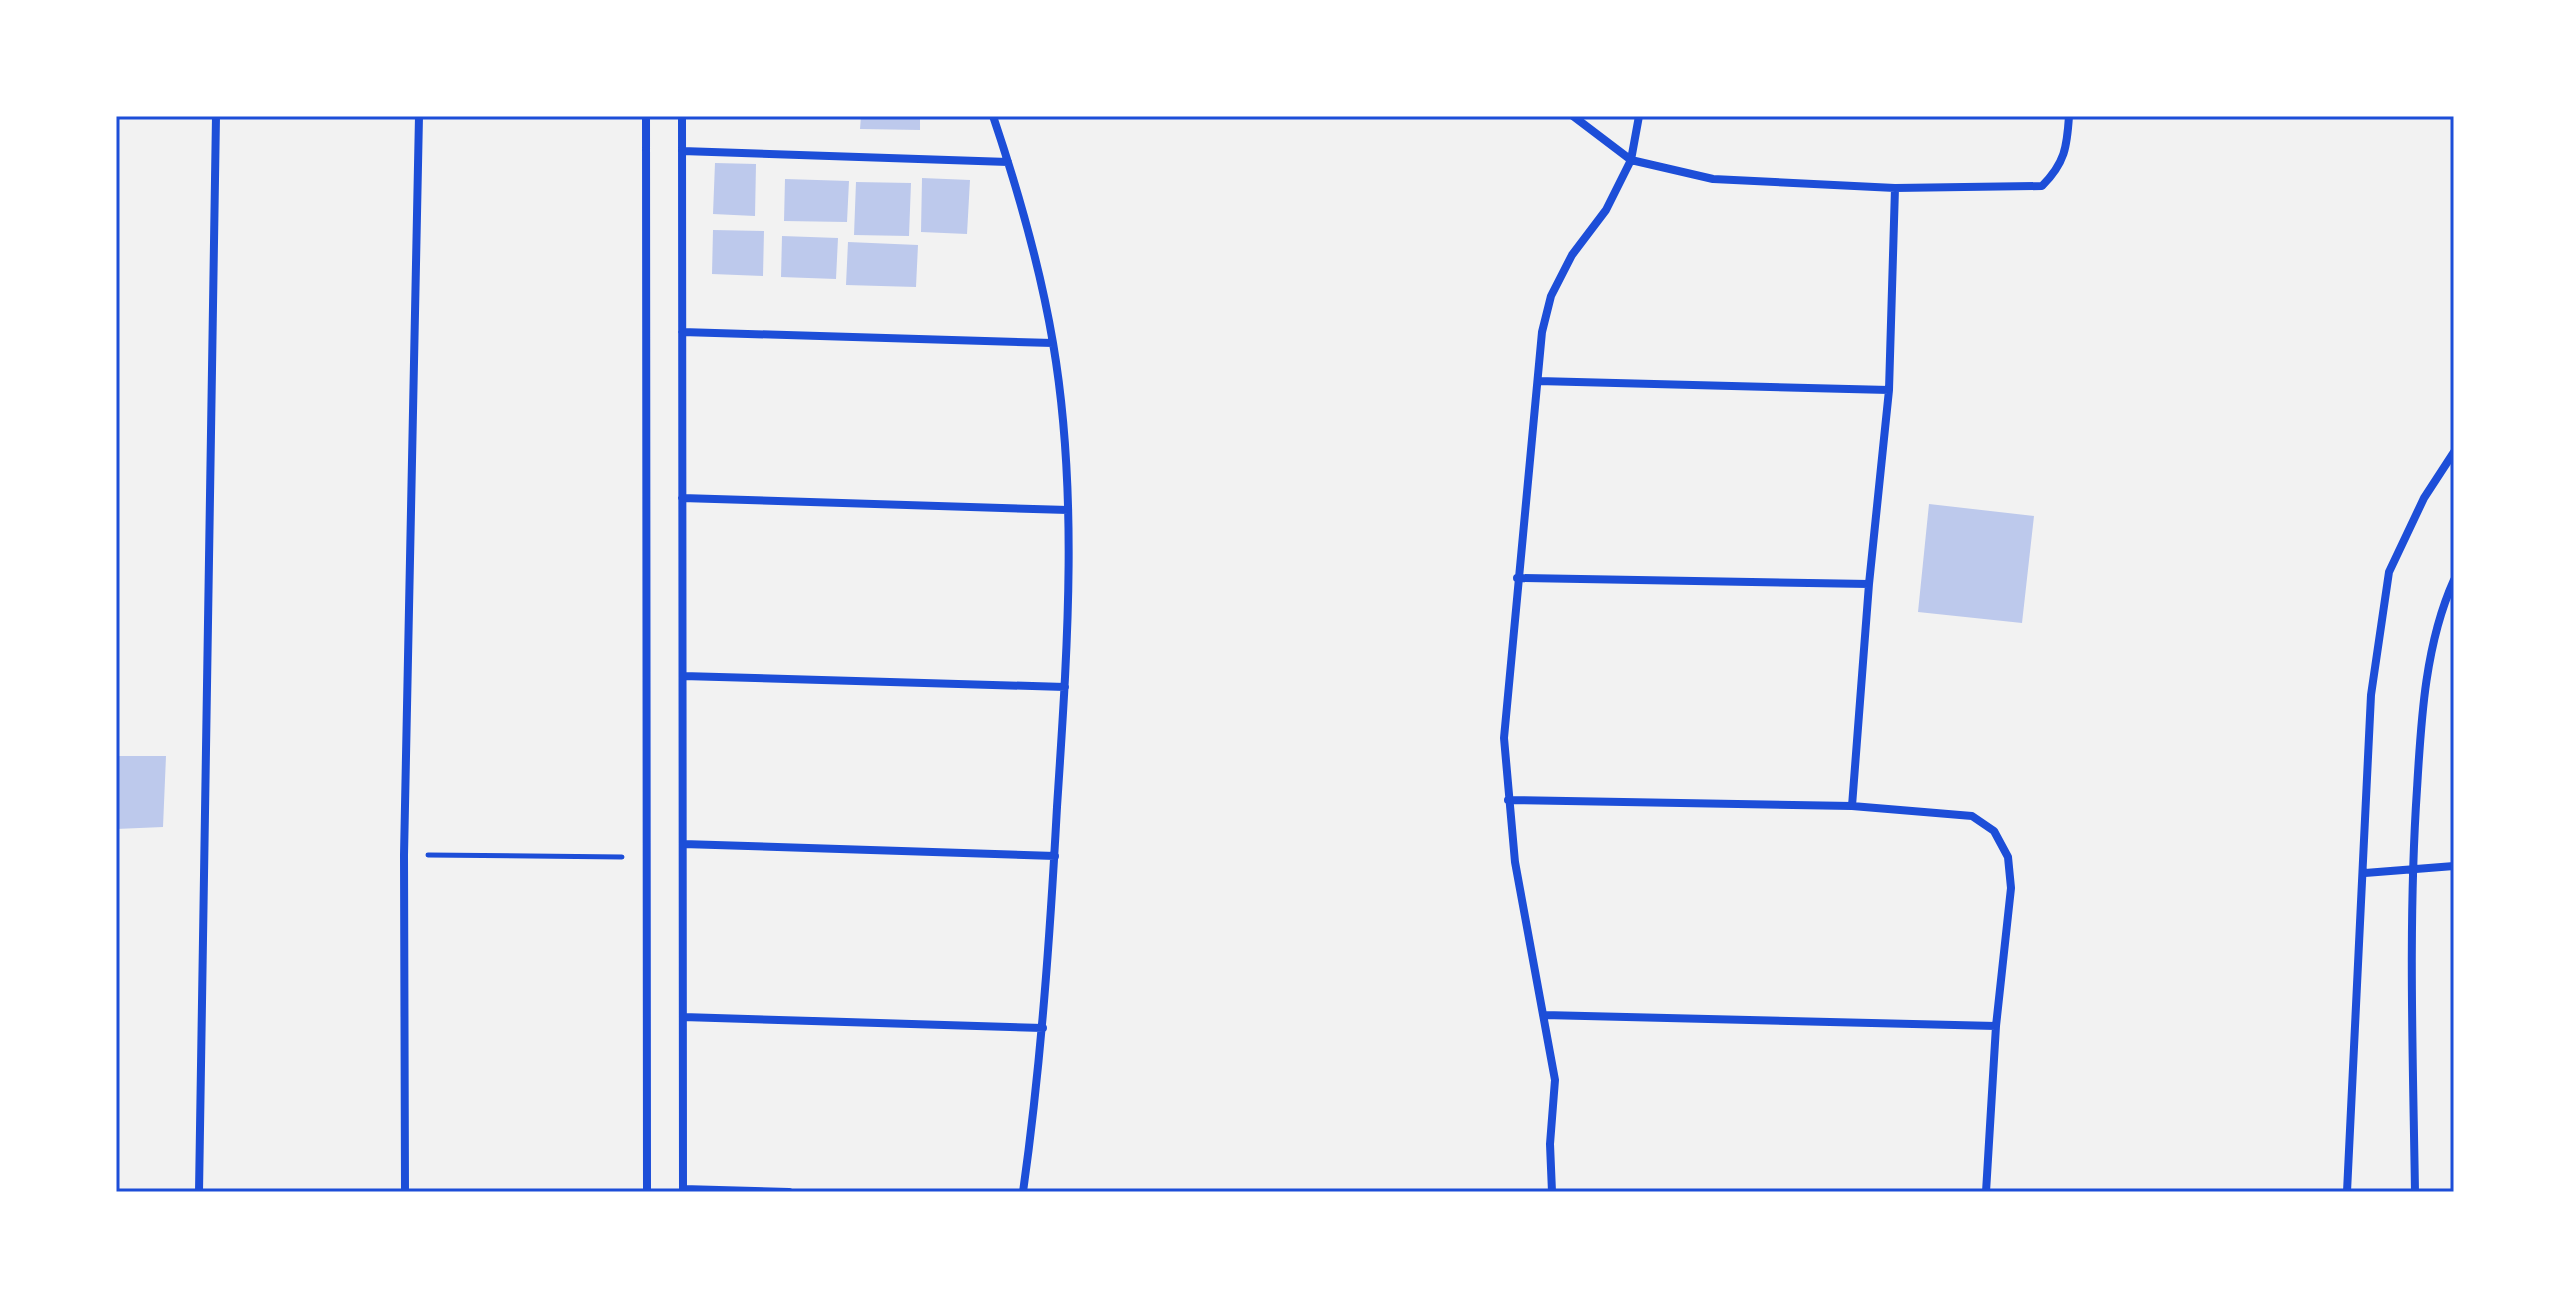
<svg xmlns="http://www.w3.org/2000/svg" width="2570" height="1308" font-family="Arial,sans-serif">
	<style>
		.building { fill: #bdc9ec }
		.lines { fill: none; stroke-linecap: round; stroke-linejoin: round }
		.path { stroke: #1d4ed8; stroke-width: 5 }
		.minor { stroke: #1d4ed8; stroke-width: 8 }
		.neatline { fill: none; stroke: #1d4ed8; stroke-width: 3 }
	</style>
	<rect width="100%" height="100%" fill="#f2f2f2"/>
	<!-- building -->
	<path class="building" d="M861,116H920V130L860,129Z
		M715,163L756,164L755,216L713,214Z
		M922,178L970,180L967,234L921,232Z
		M785,179L849,181L847,222L784,221Z
		M856,182L911,183L909,236L854,235Z
		M713,230L764,231L763,276L712,274Z
		M782,236L838,238L836,279L781,277Z
		M848,242L918,245L916,287L846,285Z
		M1929,504L2034,516L2022,623L1918,612Z
		M116,756H166L163,827L116,829Z"/>
	<g class="lines">
		<!-- path -->
		<path class="path" d="M428,855L622,857"/>
		<!-- minor -->
		<path class="minor" d="M646,116L647,1192
			M682,116L683,1192
			M993,116C1018,190 1040,266 1053,343C1079,496 1067,654 1057,807C1050,936 1041,1064 1023,1192
			M1573,116L1631,160L1713,179L1895,188L2042,186C2065,163 2067,147 2069,116
			M682,151L1008,162
			M682,332L1053,343
			M1538,381L1889,390
			M682,498L1068,510
			M1517,578L1869,584
			M683,676L1065,687
			M1508,800L1852,806L1972,816L1994,831L2008,857L2011,888L1996,1026L1986,1192
			M1852,806L1869,584L1889,390L1895,188
			M683,844L1055,856
			M2365,873L2454,866
			M1544,1015L1996,1026
			M683,1017L1043,1028
			M683,1189L789,1192
			M199,1192L216,116
			M405,1192L404,855L419,116
			M1552,1192L1550,1144L1555,1080L1515,862L1504,738L1542,332L1551,296L1572,255L1606,210L1631,160L1639,116
			M2347,1192L2371,695L2389,572L2424,498L2454,452
			M2415,1192C2413,1058 2408,923 2417,789C2421,721 2425,644 2454,580"/>
	</g>
	<!-- border -->
	<rect width="2570" height="1308" fill="none" stroke="#ffffff" stroke-width="236"/>
	<rect x="118" y="118" width="2334" height="1072" class="neatline"/>
</svg>
